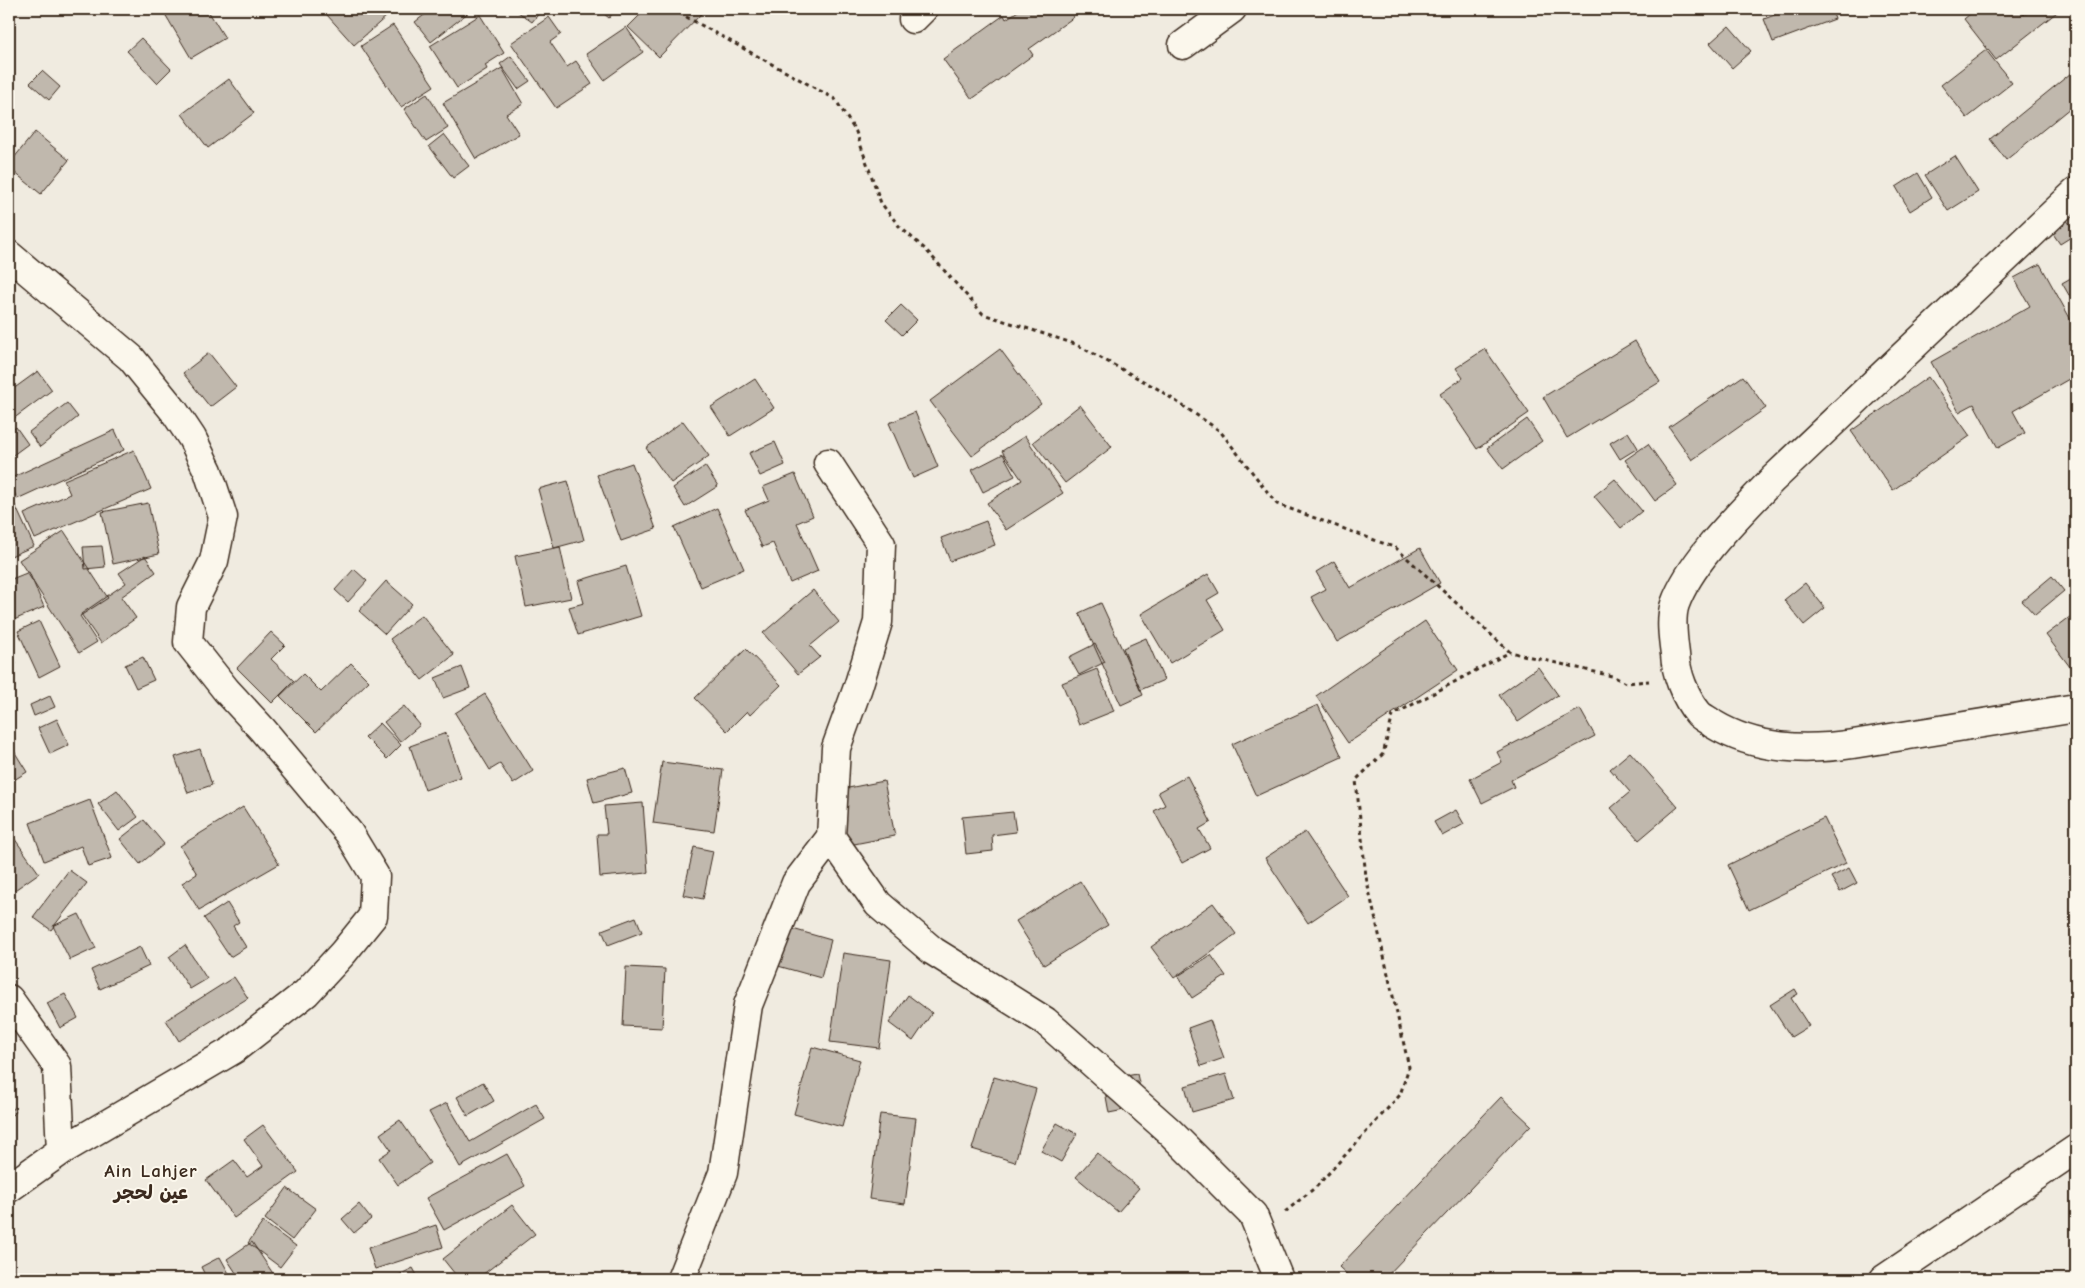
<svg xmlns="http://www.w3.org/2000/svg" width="2085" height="1288" font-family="'Comic Neue','Playpen Sans Arabic',sans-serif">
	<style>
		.building { fill: #c0b8ad; stroke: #3b2a1e }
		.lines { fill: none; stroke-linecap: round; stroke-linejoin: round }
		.minor-casing { stroke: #3b2a1e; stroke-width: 31 }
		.major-casing { stroke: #3b2a1e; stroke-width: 31 }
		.path { stroke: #3b2a1e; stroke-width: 3; stroke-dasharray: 4 4; stroke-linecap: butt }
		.minor { stroke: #fbf7ec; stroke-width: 28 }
		.major { stroke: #fbf7ec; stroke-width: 28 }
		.labels { text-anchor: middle; stroke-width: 4; stroke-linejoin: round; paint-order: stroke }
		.district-label { font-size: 19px; font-weight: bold; letter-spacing: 1px; fill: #3b2a1e; stroke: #fbf7ec }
	</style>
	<rect width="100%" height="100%" fill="#f0ebe0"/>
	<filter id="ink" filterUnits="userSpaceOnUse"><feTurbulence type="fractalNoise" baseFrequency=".02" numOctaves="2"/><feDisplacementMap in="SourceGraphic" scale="10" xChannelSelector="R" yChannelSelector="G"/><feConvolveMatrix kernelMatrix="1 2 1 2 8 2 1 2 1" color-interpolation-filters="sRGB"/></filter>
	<g filter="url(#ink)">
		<!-- building -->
		<path class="building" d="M162,9H207L225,38L191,58Z
			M334,9H381L387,16L354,45L327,15Z
			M432,9H467L469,12L431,42L415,22Z
			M514,9H538L541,11L532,22Z
			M598,9H616L609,18Z
			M646,9H706L659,57L628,27Z
			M1021,9H1067L1074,17L1029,49L1033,55L972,99L943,59L1004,15L1006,19Z
			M1236,9H1254L1242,17Z
			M1778,9H1831L1835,19L1773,42L1764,19L1780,13Z
			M1976,9H2019L2024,15L2031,9H2061L1996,60L1964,19Z
			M480,15L504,53L485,65L487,69L457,88L430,46Z
			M549,17L561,34L550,42L567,67L576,61L592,84L556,108L511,43Z
			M393,25L434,86L401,107L361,46Z
			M1729,26L1751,51L1732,68L1710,43Z
			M626,27L643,52L604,80L586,54Z
			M141,38L171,69L157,83L127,51Z
			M1986,50L2012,83L1967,118L1941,85Z
			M511,56L530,81L518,89L500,64Z
			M502,68L523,104L506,114L519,134L476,159L443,103Z
			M2076,69V103L2006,160L1990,139Z
			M42,71L60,87L49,100L30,83Z
			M229,79L254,113L208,148L182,114Z
			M427,94L448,128L426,142L404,109Z
			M35,132L69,160L41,194L9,168V164Z
			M444,134L469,166L453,178L429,146Z
			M1955,156L1978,192L1948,211L1925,175Z
			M1918,173L1932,197L1910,211L1896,187Z
			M2062,212L2076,234L2060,244L2045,222Z
			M2040,264L2076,329V375L2013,411L2025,433L1998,448L1974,404L1959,412L1931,362L2030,306L2014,278Z
			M2076,275V300L2073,302L2062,283Z
			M901,305L917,320L902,335L886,320Z
			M1635,341L1660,382L1567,438L1543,397Z
			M1000,349L1041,404L972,456L930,401Z
			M1485,349L1529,413L1477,449L1440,394L1463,378L1456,368Z
			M209,353L236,387L210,407L183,373Z
			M38,371L52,390L9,422V392Z
			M1743,376L1766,408L1692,460L1669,427Z
			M1928,377L1970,436L1893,490L1851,431Z
			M755,379L774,408L730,436L711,407Z
			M67,403L78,417L40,447L29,432Z
			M1080,405L1112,447L1065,483L1033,442Z
			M915,412L938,467L913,478L889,423Z
			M1527,419L1542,441L1503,469L1487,448Z
			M683,421L709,456L671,483L646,448Z
			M16,427L28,444L9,458V433Z
			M115,430L124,450L17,499L9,479Z
			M1628,432L1638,448L1620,459L1610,443Z
			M1025,436L1063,493L1006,530L987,503L1022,480L1002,451Z
			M775,442L785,465L760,476L749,453Z
			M1648,444L1677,485L1655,501L1625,460Z
			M134,450L151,489L35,539L24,514L70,494L64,480Z
			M1003,454L1015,476L983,492L972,470Z
			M632,463L656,529L621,541L597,475Z
			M705,466L718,486L685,507L673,488Z
			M795,474L813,516L797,523L818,571L790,583L773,543L762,547L745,510L769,500L763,487Z
			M1615,479L1642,511L1621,528L1594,496Z
			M568,481L584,540L554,548L538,489Z
			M148,503L159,554L113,564L102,512Z
			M15,505L34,546L11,556L9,551V508Z
			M717,508L744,569L701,587L674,527Z
			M986,521L995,545L950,561L941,538Z
			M64,531L108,598L80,616L97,642L79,653L19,560Z
			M102,546L105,567L85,569L83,547Z
			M560,547L571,598L526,607L515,556Z
			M1420,548L1440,583L1337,642L1311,597L1326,589L1316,572L1334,561L1350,588Z
			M145,556L156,572L121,597L136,618L101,643L81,614L126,583L119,573Z
			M626,566L641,616L578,635L569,607L584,603L578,581Z
			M354,569L367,581L348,602L335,590Z
			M29,572L44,607L9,622V580Z
			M1208,574L1219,593L1207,600L1225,630L1170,663L1141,614Z
			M2052,576L2064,591L2035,615L2022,601Z
			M386,581L412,604L385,634L359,611Z
			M1805,583L1825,608L1804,625L1784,600Z
			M813,590L839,622L810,646L820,657L798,674L763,633Z
			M1101,603L1143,695L1121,705L1079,613Z
			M2075,613L2076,668L2073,671L2046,635Z
			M422,615L454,655L422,680L390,639Z
			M39,621L60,666L39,677L18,631Z
			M1425,621L1458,670L1348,743L1316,696Z
			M271,632L285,645L271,659L294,681L272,703L237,668Z
			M1146,638L1164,680L1140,690L1123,648Z
			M1095,644L1105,662L1079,675L1069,657Z
			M9,646L16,664L9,667Z
			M746,649L781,685L750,715L747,711L727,731L695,698Z
			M143,657L154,680L136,688L125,665Z
			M351,663L369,681L316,732L280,696L303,674L321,692Z
			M462,667L470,688L443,698L435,678Z
			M1538,667L1558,695L1518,722L1499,695Z
			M1097,669L1114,711L1079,725L1062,683Z
			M485,694L533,771L513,784L500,764L490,770L455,713Z
			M50,696L55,707L34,716L30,705Z
			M1318,705L1342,757L1256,796L1232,744Z
			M404,706L420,725L400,742L384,722Z
			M1580,709L1595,736L1511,780L1514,787L1482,803L1470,779L1502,762L1497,752Z
			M57,719L69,745L50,754L38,728Z
			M380,723L401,745L387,759L365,737Z
			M446,733L461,777L425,790L410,746Z
			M9,743L27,772L9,783Z
			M200,749L212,785L188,793L175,757Z
			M1630,752L1678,807L1639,840L1611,808L1630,792L1610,769Z
			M662,762L723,770L714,831L653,823Z
			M625,768L632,793L594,803L587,778Z
			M1187,776L1211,822L1199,829L1210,848L1182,863L1154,811L1165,805L1158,792Z
			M884,781L895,836L844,846L833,791Z
			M117,790L138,817L119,831L98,804Z
			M90,800L112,858L88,866L81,846L44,861L30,823Z
			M643,803L648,873L600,877L597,834H607L604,806Z
			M243,807L279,864L199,910L182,883L197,874L180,846Z
			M1456,810L1464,824L1442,836L1434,822Z
			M1013,812L1016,832L992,835L993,851L966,854L962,817Z
			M1824,818L1846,863L1749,910L1728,865Z
			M144,820L164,844L140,864L120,839Z
			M1305,832L1348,896L1308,923L1265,858Z
			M14,838L39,873L9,894V842Z
			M694,847L713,851L703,899L683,895Z
			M1849,868L1857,883L1840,892L1831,877Z
			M69,870L87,883L51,930L33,917Z
			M1080,881L1108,925L1044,965L1016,921Z
			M227,903L239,922L233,926L246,947L230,957L204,918Z
			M1213,903L1236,934L1174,978L1151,947Z
			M79,914L96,948L70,960L53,926Z
			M636,917L642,932L608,945L602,930Z
			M789,928L831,940L821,978L778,966Z
			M185,945L207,979L190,989L169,957Z
			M140,947L149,966L100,989L91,970Z
			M843,953L891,960L879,1048L830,1042Z
			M1211,955L1226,976L1192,998L1178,976Z
			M626,967L665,969L662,1028L623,1026Z
			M234,977L248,998L179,1041L166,1020Z
			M1795,989L1798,994L1791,998L1809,1026L1791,1037L1770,1005Z
			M65,994L78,1018L60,1028L47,1003Z
			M908,995L932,1013L913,1041L889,1023Z
			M1210,1020L1224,1058L1201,1066L1188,1028Z
			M812,1047L860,1060L842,1127L794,1114Z
			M1137,1074L1144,1106L1109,1113L1103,1080Z
			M1226,1074L1234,1100L1192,1112L1185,1086Z
			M994,1077L1036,1089L1015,1162L972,1149Z
			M483,1082L494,1101L468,1116L457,1097Z
			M1501,1097L1531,1125L1384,1279H1352L1339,1267Z
			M9,1103L16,1112L9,1117Z
			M447,1103L470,1142L536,1104L545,1119L460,1167L429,1112Z
			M880,1114L916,1118L905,1204L869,1199Z
			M400,1120L430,1163L398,1185L379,1158L391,1150L380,1134Z
			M1057,1123L1077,1134L1061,1162L1041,1151Z
			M263,1125L298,1172L234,1218L206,1180L234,1160L247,1177L263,1166L244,1139Z
			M1097,1153L1139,1188L1118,1212L1076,1177Z
			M507,1154L525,1186L444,1230L426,1198Z
			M287,1188L316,1209L292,1240L265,1219Z
			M359,1204L371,1219L354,1233L342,1219Z
			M512,1205L535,1234L477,1279H459L443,1259Z
			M263,1222L296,1246L280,1267L248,1243Z
			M436,1225L443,1247L375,1269L368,1248Z
			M252,1242L276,1278L274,1279H240L227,1259Z
			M220,1257L232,1279H207L201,1267Z
			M413,1268L419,1279H391Z"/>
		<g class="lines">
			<defs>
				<path id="minor" d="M913,19L923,9
					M1183,45L1232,9
					M9,255L131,358L174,411L192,438L208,471L223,517L214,561L191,607L188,642L226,690L262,729L349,833L375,876L373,916L343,953L306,993L233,1050L61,1151
					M831,837L878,904L933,951L1045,1021L1168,1130L1253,1215L1279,1279
					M9,999L57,1066L61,1151L9,1188
					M681,1279L723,1173L748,1005L796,883L831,837L836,748L858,687L878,622L881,544L828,463
					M1884,1279L2076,1149"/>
				<path id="major" d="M2076,192L1773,479C1741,513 1691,560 1675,604C1670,618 1673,639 1675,654C1676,674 1685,697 1698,713C1701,717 1709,720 1713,724C1756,750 1805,751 1853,744L2076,708"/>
			</defs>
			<!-- minor casing -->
			<use href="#minor" class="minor-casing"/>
			<!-- major casing -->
			<use href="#major" class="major-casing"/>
			<!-- path -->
			<path class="path" d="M672,9L835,99L856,132L881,203L899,226L926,250L983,314L1075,344L1158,389L1220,431L1277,504L1396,548L1510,652L1612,676L1626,683L1649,681
				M1285,1212L1317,1186L1400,1095L1409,1067L1366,877L1356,780L1383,754L1393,715L1510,652"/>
			<!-- minor -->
			<use href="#minor" class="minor"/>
			<!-- major -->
			<use href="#major" class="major"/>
		</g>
	</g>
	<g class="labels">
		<!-- district labels -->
		<g class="district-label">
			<text x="151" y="1177">Ain Lahjer<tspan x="151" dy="22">عين لحجر</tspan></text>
		</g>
	</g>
	<!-- margin -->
	<rect width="2085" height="1288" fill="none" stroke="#fbf7ec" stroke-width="30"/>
	<rect x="15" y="15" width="2055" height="1258" fill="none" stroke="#3b2a1e" stroke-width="2" filter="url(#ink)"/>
</svg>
